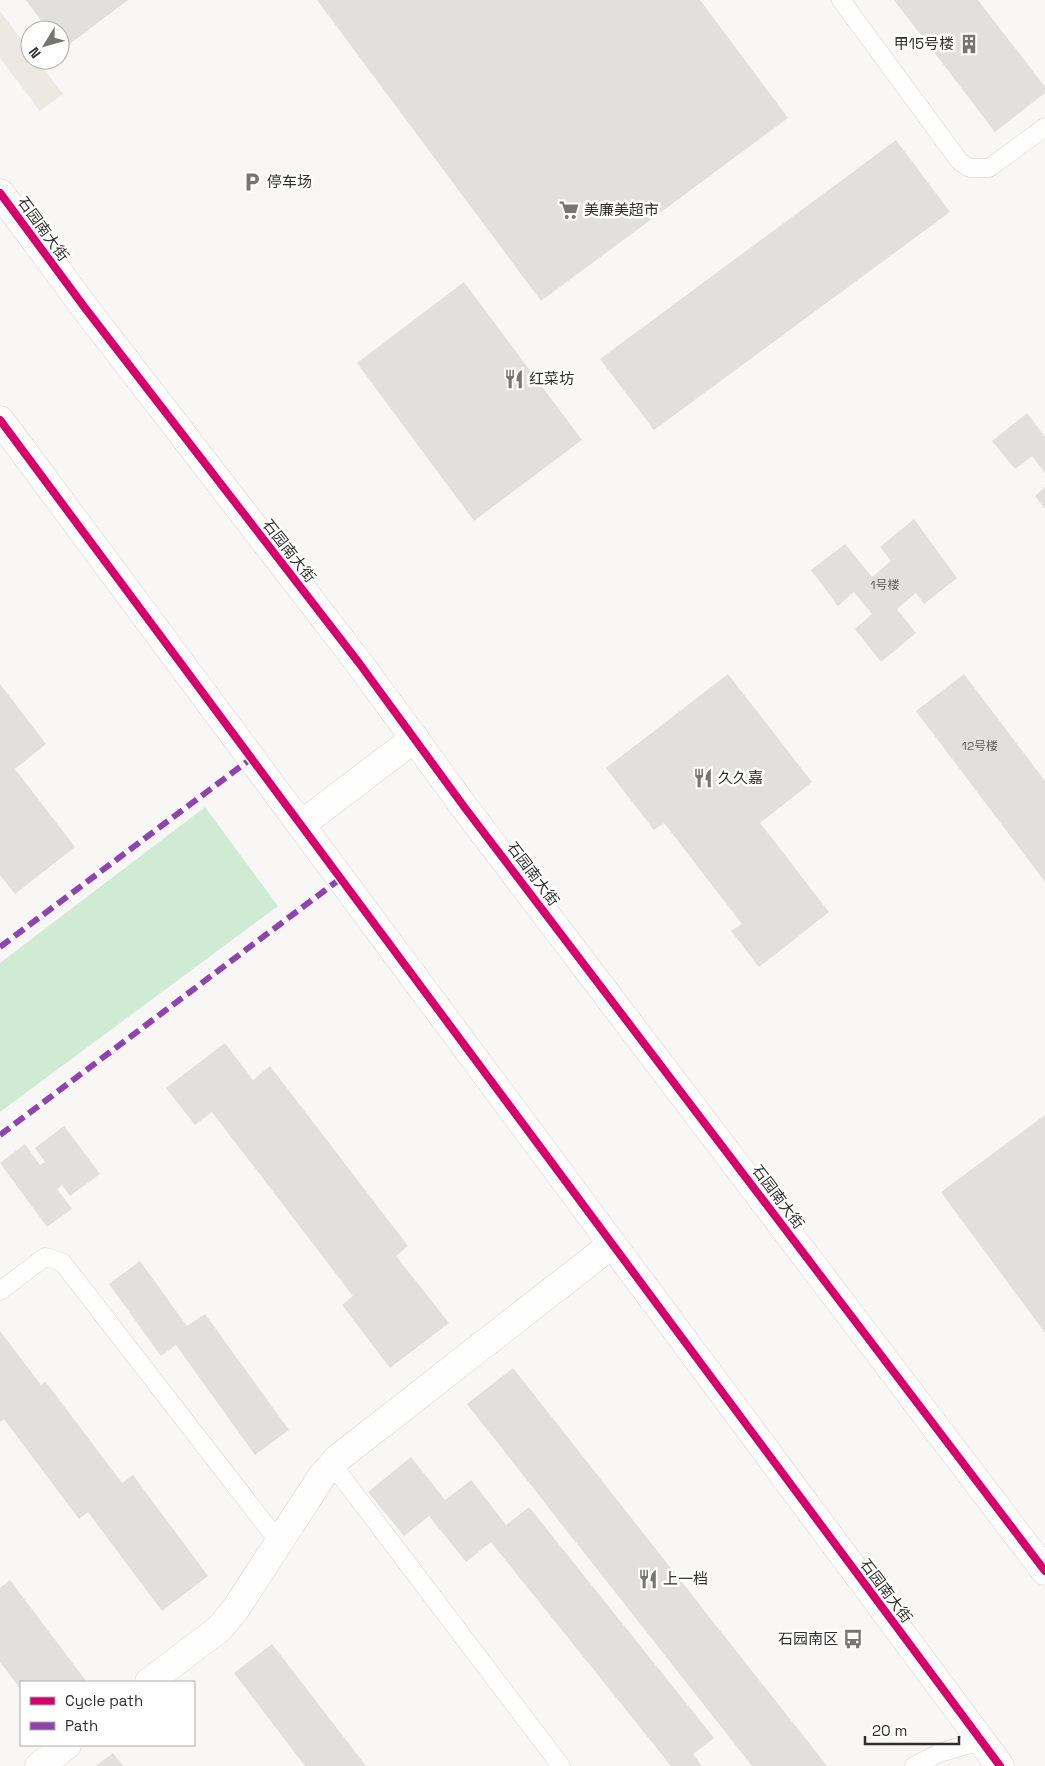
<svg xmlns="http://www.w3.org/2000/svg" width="1045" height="1766" font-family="'Space Grotesk','Noto Sans SC',sans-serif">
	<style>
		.built { fill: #eee8e3 }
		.green { fill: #cfebd4 }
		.building { fill: #e1e0de }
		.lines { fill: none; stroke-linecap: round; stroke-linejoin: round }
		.lane-casing { stroke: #d3d2d0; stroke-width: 19 }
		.street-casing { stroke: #d3d2d0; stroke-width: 29 }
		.secondary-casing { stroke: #d3d2d0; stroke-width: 29 }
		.primary-casing { stroke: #d3d2d0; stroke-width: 29 }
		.lane { stroke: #fefefe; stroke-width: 18 }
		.street { stroke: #fefefe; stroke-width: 28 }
		.secondary { stroke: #fefefe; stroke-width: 28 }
		.primary { stroke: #fefefe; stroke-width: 28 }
		.quiet { stroke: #8e44ad; stroke-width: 6; stroke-dasharray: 12 6; stroke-linecap: butt }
		.cycleway-casing { stroke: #fff; stroke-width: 11 }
		.cycleway { stroke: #d6006c; stroke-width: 8 }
		.labels { text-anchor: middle; stroke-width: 5; stroke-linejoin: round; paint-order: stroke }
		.number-label { font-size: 12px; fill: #5c5b5a }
		.poi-label { font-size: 15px; fill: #302f2e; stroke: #fff; text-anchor: start }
		.street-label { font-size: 15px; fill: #302f2e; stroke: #fff }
	</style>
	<rect width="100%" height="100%" fill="#f9f7f5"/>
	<!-- built -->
	<path class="built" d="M0,11L30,51V60H37L63,94L40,111L0,58Z"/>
	<!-- green -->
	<path class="green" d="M205,807L278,906L0,1112V963Z"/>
	<!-- building -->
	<path class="building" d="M26,0H128L63,49L60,46V30H48Z
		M317,0H700L788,118L541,301Z
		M894,0H978L1045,87V93L995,132Z
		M896,140L950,212L654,430L600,359Z
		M464,282L582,440L474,521L357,363Z
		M1027,413L1045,437V473L1032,456L1015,469L992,441Z
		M1045,487V509L1035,496Z
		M914,519L957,578L924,604L916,593L897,609L916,633L881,662L855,629L872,614L854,592L838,606L811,570L845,544L872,577L891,561L880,547Z
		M728,674L812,782L760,823L829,912L759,967L731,931L742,924L664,823L654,830L606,768Z
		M964,674L1045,781V882L916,711Z
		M0,684L46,744L15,769L75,847L15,894L0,875Z
		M225,1043L253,1080L270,1066L408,1246L396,1256L449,1323L390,1368L342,1305L353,1296L212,1112L195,1125L166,1088Z
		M1045,1115V1333L941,1192Z
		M64,1126L100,1174L70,1196L62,1185L57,1189L72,1209L47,1227L0,1163L25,1144L40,1165L45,1162L35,1148Z
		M140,1261L187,1326L205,1314L289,1430L255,1455L176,1345L161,1356L109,1284Z
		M0,1331L41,1385L45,1381L122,1483L133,1475L208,1576L162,1611L88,1512L79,1519L4,1419L0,1422Z
		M513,1368L827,1766H752L467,1404Z
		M411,1457L445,1500L471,1480L506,1525L529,1507L714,1738L693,1754L702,1766H671L491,1542L466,1562L429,1516L404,1536L368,1492Z
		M10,1580L86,1681L84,1682H21V1690L0,1662V1588Z
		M272,1644L366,1766H305L234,1673Z
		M113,1753L123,1766H96Z"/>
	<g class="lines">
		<defs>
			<path id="lane" d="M841,0L960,162L970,168H989L1045,127
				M0,1291L45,1257L62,1262L279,1542
				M332,1464L561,1766
				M914,1766L939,1753L981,1741"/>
			<path id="street" d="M149,1682L219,1629L235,1610L322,1476L337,1459L611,1245
				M39,1766L67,1745"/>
			<path id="secondary" d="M302,824L415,738"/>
			<path id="primary" d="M0,193L85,308L359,663L465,808L1045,1571
				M0,420L1000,1766"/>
		</defs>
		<!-- lane casing -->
		<use href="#lane" class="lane-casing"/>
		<!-- street casing -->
		<use href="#street" class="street-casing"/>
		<!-- secondary casing -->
		<use href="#secondary" class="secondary-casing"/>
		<!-- primary casing -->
		<use href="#primary" class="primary-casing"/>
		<!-- lane -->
		<use href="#lane" class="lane"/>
		<!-- street -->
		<use href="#street" class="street"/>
		<!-- secondary -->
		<use href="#secondary" class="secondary"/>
		<!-- primary -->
		<use href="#primary" class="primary"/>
		<!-- quiet -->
		<path class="quiet" d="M0,947L252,758
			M0,1135L340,879"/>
		<defs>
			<path id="cycleway" d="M0,193L85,308L359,663L465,808L1045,1571
				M0,420L1000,1766"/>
		</defs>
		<!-- cycleway casing -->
		<use href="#cycleway" class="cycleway-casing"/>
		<!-- cycleway -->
		<use href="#cycleway" class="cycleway"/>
	</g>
	<!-- icons -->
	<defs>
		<symbol id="building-bare" viewBox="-9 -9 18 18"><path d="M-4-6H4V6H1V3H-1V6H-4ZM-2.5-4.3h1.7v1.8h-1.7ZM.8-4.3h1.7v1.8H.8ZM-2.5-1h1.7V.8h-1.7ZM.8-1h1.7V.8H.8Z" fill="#767574" stroke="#fff" stroke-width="2.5" paint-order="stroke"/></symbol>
		<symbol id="parking-bare" viewBox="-9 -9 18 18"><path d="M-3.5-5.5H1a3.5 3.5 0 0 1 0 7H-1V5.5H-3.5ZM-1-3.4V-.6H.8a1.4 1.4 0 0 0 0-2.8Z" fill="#767574" stroke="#fff" stroke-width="2.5" paint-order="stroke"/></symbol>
		<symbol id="supermarket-bare" viewBox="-9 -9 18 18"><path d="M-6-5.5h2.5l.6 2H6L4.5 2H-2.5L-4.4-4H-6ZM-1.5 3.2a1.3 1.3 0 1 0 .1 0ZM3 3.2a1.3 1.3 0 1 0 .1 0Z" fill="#767574" stroke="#fff" stroke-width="2.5" paint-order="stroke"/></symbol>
		<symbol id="restaurant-bare" viewBox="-9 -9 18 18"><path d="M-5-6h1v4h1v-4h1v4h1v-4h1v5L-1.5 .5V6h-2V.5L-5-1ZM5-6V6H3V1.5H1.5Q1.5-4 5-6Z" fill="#767574" stroke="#fff" stroke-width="2.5" paint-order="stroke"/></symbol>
		<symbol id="bus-bare" viewBox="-9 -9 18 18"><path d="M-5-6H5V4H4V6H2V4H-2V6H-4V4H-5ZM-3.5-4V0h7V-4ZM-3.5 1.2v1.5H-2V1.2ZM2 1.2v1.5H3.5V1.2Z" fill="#767574" stroke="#fff" stroke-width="2.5" paint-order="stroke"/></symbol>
	</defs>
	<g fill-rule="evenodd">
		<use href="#building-bare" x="955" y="30" width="28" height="28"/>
		<use href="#parking-bare" x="238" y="168" width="28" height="28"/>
		<use href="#supermarket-bare" x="555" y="196" width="28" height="28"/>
		<use href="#restaurant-bare" x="500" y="365" width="28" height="28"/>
		<use href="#restaurant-bare" x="689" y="764" width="28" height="28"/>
		<use href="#restaurant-bare" x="634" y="1565" width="28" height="28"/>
		<use href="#bus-bare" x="839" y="1625" width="28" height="28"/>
	</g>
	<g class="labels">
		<!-- number labels -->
		<g class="number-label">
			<text x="885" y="589">1号楼</text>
			<text x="980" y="750">12号楼</text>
		</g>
		<!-- poi labels -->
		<g class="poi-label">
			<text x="954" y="49" text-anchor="end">甲15号楼</text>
			<text x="267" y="187">停车场</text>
			<text x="584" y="215">美廉美超市</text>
			<text x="529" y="384">红菜坊</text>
			<text x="718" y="783">久久嘉</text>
			<text x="663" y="1584">上一档</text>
			<text x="838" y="1644" text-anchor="end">石园南区</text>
		</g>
		<!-- street labels -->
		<g class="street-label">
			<text transform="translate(43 229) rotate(54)" y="5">石园南大街</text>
			<text transform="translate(289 551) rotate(52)" y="5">石园南大街</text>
			<text transform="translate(533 874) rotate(53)" y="5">石园南大街</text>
			<text transform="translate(778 1197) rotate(53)" y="5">石园南大街</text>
			<text transform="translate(886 1591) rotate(53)" y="5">石园南大街</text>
		</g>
	</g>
	<!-- legend -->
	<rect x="20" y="1681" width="175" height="65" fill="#ffffff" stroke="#acacab"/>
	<rect x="30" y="1697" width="25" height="8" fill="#d6006c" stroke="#acacab"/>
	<text x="65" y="1706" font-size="15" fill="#302f2e">Cycle path</text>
	<rect x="30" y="1722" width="25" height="8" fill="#8e44ad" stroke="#acacab"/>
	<text x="65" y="1731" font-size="15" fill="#302f2e">Path</text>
	<!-- north arrow -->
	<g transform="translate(45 45) rotate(233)"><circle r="24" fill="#ffffff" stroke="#acacab"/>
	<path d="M0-4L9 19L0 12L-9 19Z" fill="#767574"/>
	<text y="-8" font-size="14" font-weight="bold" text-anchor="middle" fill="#302f2e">N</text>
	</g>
	<!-- scale -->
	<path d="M865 1736v8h94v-8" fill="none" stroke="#302f2e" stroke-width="2.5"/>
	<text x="872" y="1736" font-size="15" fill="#302f2e" stroke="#ffffff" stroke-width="4" paint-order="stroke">20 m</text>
</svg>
